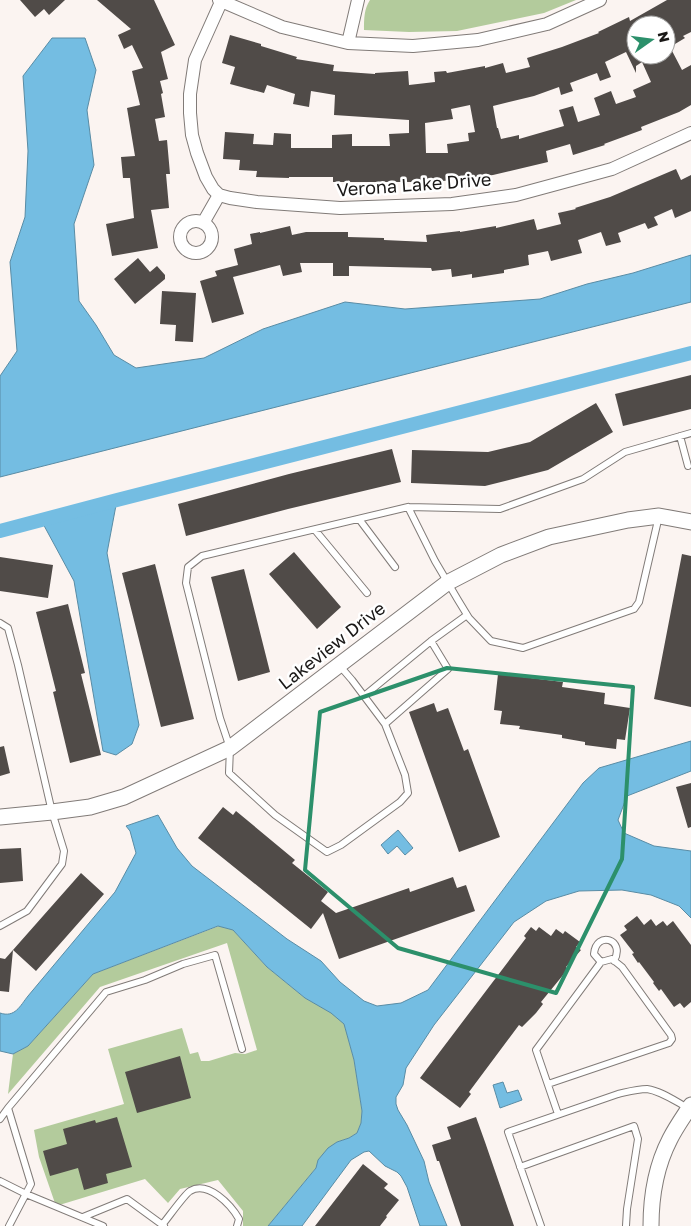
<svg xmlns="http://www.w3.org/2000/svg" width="691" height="1226" font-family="'Golos Text',sans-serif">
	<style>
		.green { fill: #b3cb9c }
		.water { fill: #74bde2; stroke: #598ca5 }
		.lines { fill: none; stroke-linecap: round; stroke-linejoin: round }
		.canal { stroke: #74bde2; stroke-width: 14 }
		.building { fill: #504b48; fill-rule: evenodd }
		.service-casing { stroke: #817b78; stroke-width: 8 }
		.minor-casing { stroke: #817b78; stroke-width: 14 }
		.tertiary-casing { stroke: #817b78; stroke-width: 17 }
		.service { stroke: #fff; stroke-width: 6 }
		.minor { stroke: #fff; stroke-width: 12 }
		.tertiary { stroke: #fff; stroke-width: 15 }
		.marked { fill: none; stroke: #2c906b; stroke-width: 4; stroke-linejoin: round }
		.labels { text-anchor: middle; stroke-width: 5; stroke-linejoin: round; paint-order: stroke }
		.street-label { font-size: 18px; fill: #1a1817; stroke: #fff }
	</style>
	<rect width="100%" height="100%" fill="#fbf4f1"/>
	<!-- green -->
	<path class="green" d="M370,0H576L544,13L457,31L409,32L364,30C364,19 364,9 370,0Z
		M219,926L233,930L267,967L305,998L332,1013L344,1023L354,1060L362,1111L361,1123L357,1133L349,1138L337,1142L318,1160L316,1168L268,1226H243V1211L218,1180L180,1189L168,1203L145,1179L56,1206L39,1157L34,1130L124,1104L108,1049L182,1028L190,1054L198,1052L201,1061H209L235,1053L245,1054L257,1050L227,943L100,987L8,1094L13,1054L28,1046L93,974Z"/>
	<!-- water -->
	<path class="water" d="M52,38H85L96,70L87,110L94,165L74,224L79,301L96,325L114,355L136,368L204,358L263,329L345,302L405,309L540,299L587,284L633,273L691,255V302L0,477V376L17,351L10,262L25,217L28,151L23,76Z
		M117,500L107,553L139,725L132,744L116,755L103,751L74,581L41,520Z
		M691,741V771L627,796L618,820L624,833L654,846L691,851V918L679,906L651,895L622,890L579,891L546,901L514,922L434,1025L406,1068L403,1085L396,1097V1104L398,1110L407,1125L424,1161L429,1182L447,1226H420L407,1187L401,1176L397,1172L385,1166L369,1151L364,1152L351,1160L302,1226H268L316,1168L318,1160L328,1148L337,1142L349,1138L357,1133L361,1123L362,1111L354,1060L344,1024L331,1013L305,998L267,967L233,930L218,926L93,974L28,1046L13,1054L0,1051V1013C15,1018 20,1006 28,996L115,892L136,853L130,831L126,826L158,815L177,848L192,866L287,939L321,961L340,982L364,1001L377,1006L401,1003L428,990L583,783L599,768Z
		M398,830L413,848L405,855L397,846L388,854L381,845Z
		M503,1082L507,1093L518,1090L522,1100L500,1108L493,1085Z"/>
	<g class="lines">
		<!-- canal -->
		<path class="canal" d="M0,531L117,500L691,353"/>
	</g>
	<!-- building -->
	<path class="building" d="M20,0H65L49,15L44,9L35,17Z
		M97,0H154L175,45L161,52L168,79L160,81L163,93L161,94L165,117L155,119L159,141L167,140L170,174H166L169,208L151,210L158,248L112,256L106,224L134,218L130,178H123L121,157L135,156L127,108L140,105L132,71L143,68L132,45L124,49L118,35L131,29Z
		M667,0H691V32L683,36L685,38L670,47L682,70L691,65V105L679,112L641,127L642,130L604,144L605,145L573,155L570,144L546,151L548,162L493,175L443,181V182H333V177H289V178L256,177L257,171L239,170L240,160L223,159L225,132L254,134L253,144L273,145L274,133L291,134V148H332V135L352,134V146H390L389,134L409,133V120L334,115L335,95L311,91L309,107L293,104L295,94L267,85L264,93L230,84L235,67L222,63L230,35L261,44V46L297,57L296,59L334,65L333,71L375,74V73L408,71L409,85L435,82L434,72L446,71L447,73L485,66V68L503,63L506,73L530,67L527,58L562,47L599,33L598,32L629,17L630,21ZM636,25H666V55H636ZM626,52L636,73V66L642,62L651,82L633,90L636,97L616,104L611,91L594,98L600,115L578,122L573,106L559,110L564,126L519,139V135L501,139L498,128H497L493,106L534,96L559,87L561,95L573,91L570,83L597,73L600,81L611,77L605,62ZM470,105L475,132L468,133L469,141L447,144L448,153H426L425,123L453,119L451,109Z
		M676,169L681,180L691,175V211L675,218L672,209L654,217L658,225L648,229L645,223L618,233L621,242L606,246L601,232L578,240L582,253L551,261L548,251L528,255L529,265L504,270V273L472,278V274L452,277L451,269L432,271L431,268L349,266V276H333V263H300L302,272L283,276L280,265L233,277L244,314L212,323L200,281L217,276L215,271L238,265L234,249L252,244L250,234L260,232V233L290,226L292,235L306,232H348V237L384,238V240L427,242L426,235L460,231V232L496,226V228L534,219L537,230L561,224L558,213L576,209L575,208L610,197Z
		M138,258L150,272L157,266L165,275V279L135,304L114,279Z
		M162,291L196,293L193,342L175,341L176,325L160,324Z
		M691,375V409L623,426L615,394Z
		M596,403L613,432L548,470L485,486L411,483L412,450L488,452L530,442Z
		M392,449L401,482L288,509L186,536L178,504L289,474Z
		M294,552L341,607L317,629L269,574Z
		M682,554L691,556V707L654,699Z
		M0,557L53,565L48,598L0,591Z
		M155,564L194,719L161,727L122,573Z
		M244,569L270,672L238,681L211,577Z
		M68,604L85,673L81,674L101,755L70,763L53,692L56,691L36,612Z
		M498,674L563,682L562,687L605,693L604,704L630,708L625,740L617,739L616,749L585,745V742L562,738V735L519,729L520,726L500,724L502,711L494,710Z
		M434,703L437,712L448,708L464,751L468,749L500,837L459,852L409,712Z
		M4,746L10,773L0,776V747Z
		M691,783V827L688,828L676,787Z
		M223,807L233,815L236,811L295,860L292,863L328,892L321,901L336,913L409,888L410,892L453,877L457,888L466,885L475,911L339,959L323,913L311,929L198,838Z
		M21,848L23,881L0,883V849Z
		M81,873L104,894L36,971L13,950L9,992L0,991V958L5,959Z
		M637,916L644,925L651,919L656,926L663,921L667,926L673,921L691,945V1002L684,1008L680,1003L674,1007L661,989L659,991L653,983L654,982L639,962L638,963L632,954L634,953L620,935L627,930L624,926Z
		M531,927L536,931L539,927L551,936L556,929L563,934L565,931L580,942L576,947L581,950L566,967L568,969L541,1002L543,1004L536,1013L522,1027L519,1025L469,1092L471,1094L460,1108L420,1078L526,938L524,936Z
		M180,1056L191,1098L137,1113L125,1072Z
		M117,1117L132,1167L106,1174L108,1183L84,1190L78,1168L50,1176L43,1151L67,1144L63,1129L95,1120L96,1123Z
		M476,1117L485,1142L514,1226H461L439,1161H437L432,1145L451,1139L447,1127Z
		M363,1164L388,1184L384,1188L399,1200L386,1216L387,1217L380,1226H315Z"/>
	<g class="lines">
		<defs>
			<path id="service" d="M680,436L688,466
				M408,507L435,561L458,600L469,618L491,641L523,648L634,609L639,602L659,516
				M359,519L395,567
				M315,530L367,593
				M0,623L8,628L18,665L52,812L64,851L62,864L27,911L0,926
				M339,665L352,680L385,724L405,775L408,793L400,802L341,845L327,852L275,815L229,773L230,748L220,718L186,583L188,567L202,556L408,507L500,509L583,479L625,452L691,433
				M364,696L431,641L467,615
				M385,724L448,669L431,641
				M601,962L594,954C596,930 626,939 614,961
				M548,1084L669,1043L672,1039L671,1035L622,967L612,959L601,962L536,1050L558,1114
				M0,1119L8,1108
				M520,1167L634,1126L638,1139L627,1209L626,1226
				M0,1181L26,1194L103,1226
				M83,1217L127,1199L164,1226
				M162,1225C168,1218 184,1195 190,1191C208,1180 231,1205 239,1219L237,1226
				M9,1226L31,1184L8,1108L106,992L145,980L183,964L215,955L242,1049
				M541,1226L508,1132L618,1094C627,1092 637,1089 647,1089C661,1091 675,1101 688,1108"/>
			<path id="minor" d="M219,0L282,27L348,43L413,46L478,40L547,24L600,0
				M221,2L195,60L190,94V113L192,135L197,153L206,177L213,189L219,195L230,198L257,202L340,208L452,204L516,195L612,169L691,133
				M348,43L358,0
				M180 237a16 16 0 1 1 32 0a16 16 0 1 1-32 0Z
				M203,223L219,195"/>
			<path id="tertiary" d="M0,817L52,812L90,807L124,797L230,748L447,583L501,555L549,537L628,520L659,516L691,522
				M651,1226C651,1196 656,1166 670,1139C676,1127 684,1116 691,1105"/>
		</defs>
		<!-- service casing -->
		<use href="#service" class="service-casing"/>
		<!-- minor casing -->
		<use href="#minor" class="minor-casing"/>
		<!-- tertiary casing -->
		<use href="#tertiary" class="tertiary-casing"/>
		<!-- service -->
		<use href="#service" class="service"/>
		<!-- minor -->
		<use href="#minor" class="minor"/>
		<!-- tertiary -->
		<use href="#tertiary" class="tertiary"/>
	</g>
	<!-- marked area -->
	<path class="marked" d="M447,668L633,687L622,859L556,993L398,948L305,870L320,712Z"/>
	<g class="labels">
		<!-- street labels -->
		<g class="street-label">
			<text transform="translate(414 185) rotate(-4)" y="6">Verona Lake Drive</text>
			<text transform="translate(332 646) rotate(-38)" y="6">Lakeview Drive</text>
		</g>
	</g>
	<!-- north arrow -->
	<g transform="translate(651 40) rotate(76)"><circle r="24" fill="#ffffff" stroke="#a3a3a2"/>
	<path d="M0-4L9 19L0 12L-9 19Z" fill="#2c906b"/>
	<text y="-8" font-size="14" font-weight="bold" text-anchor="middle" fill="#1a1817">N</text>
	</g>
</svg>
